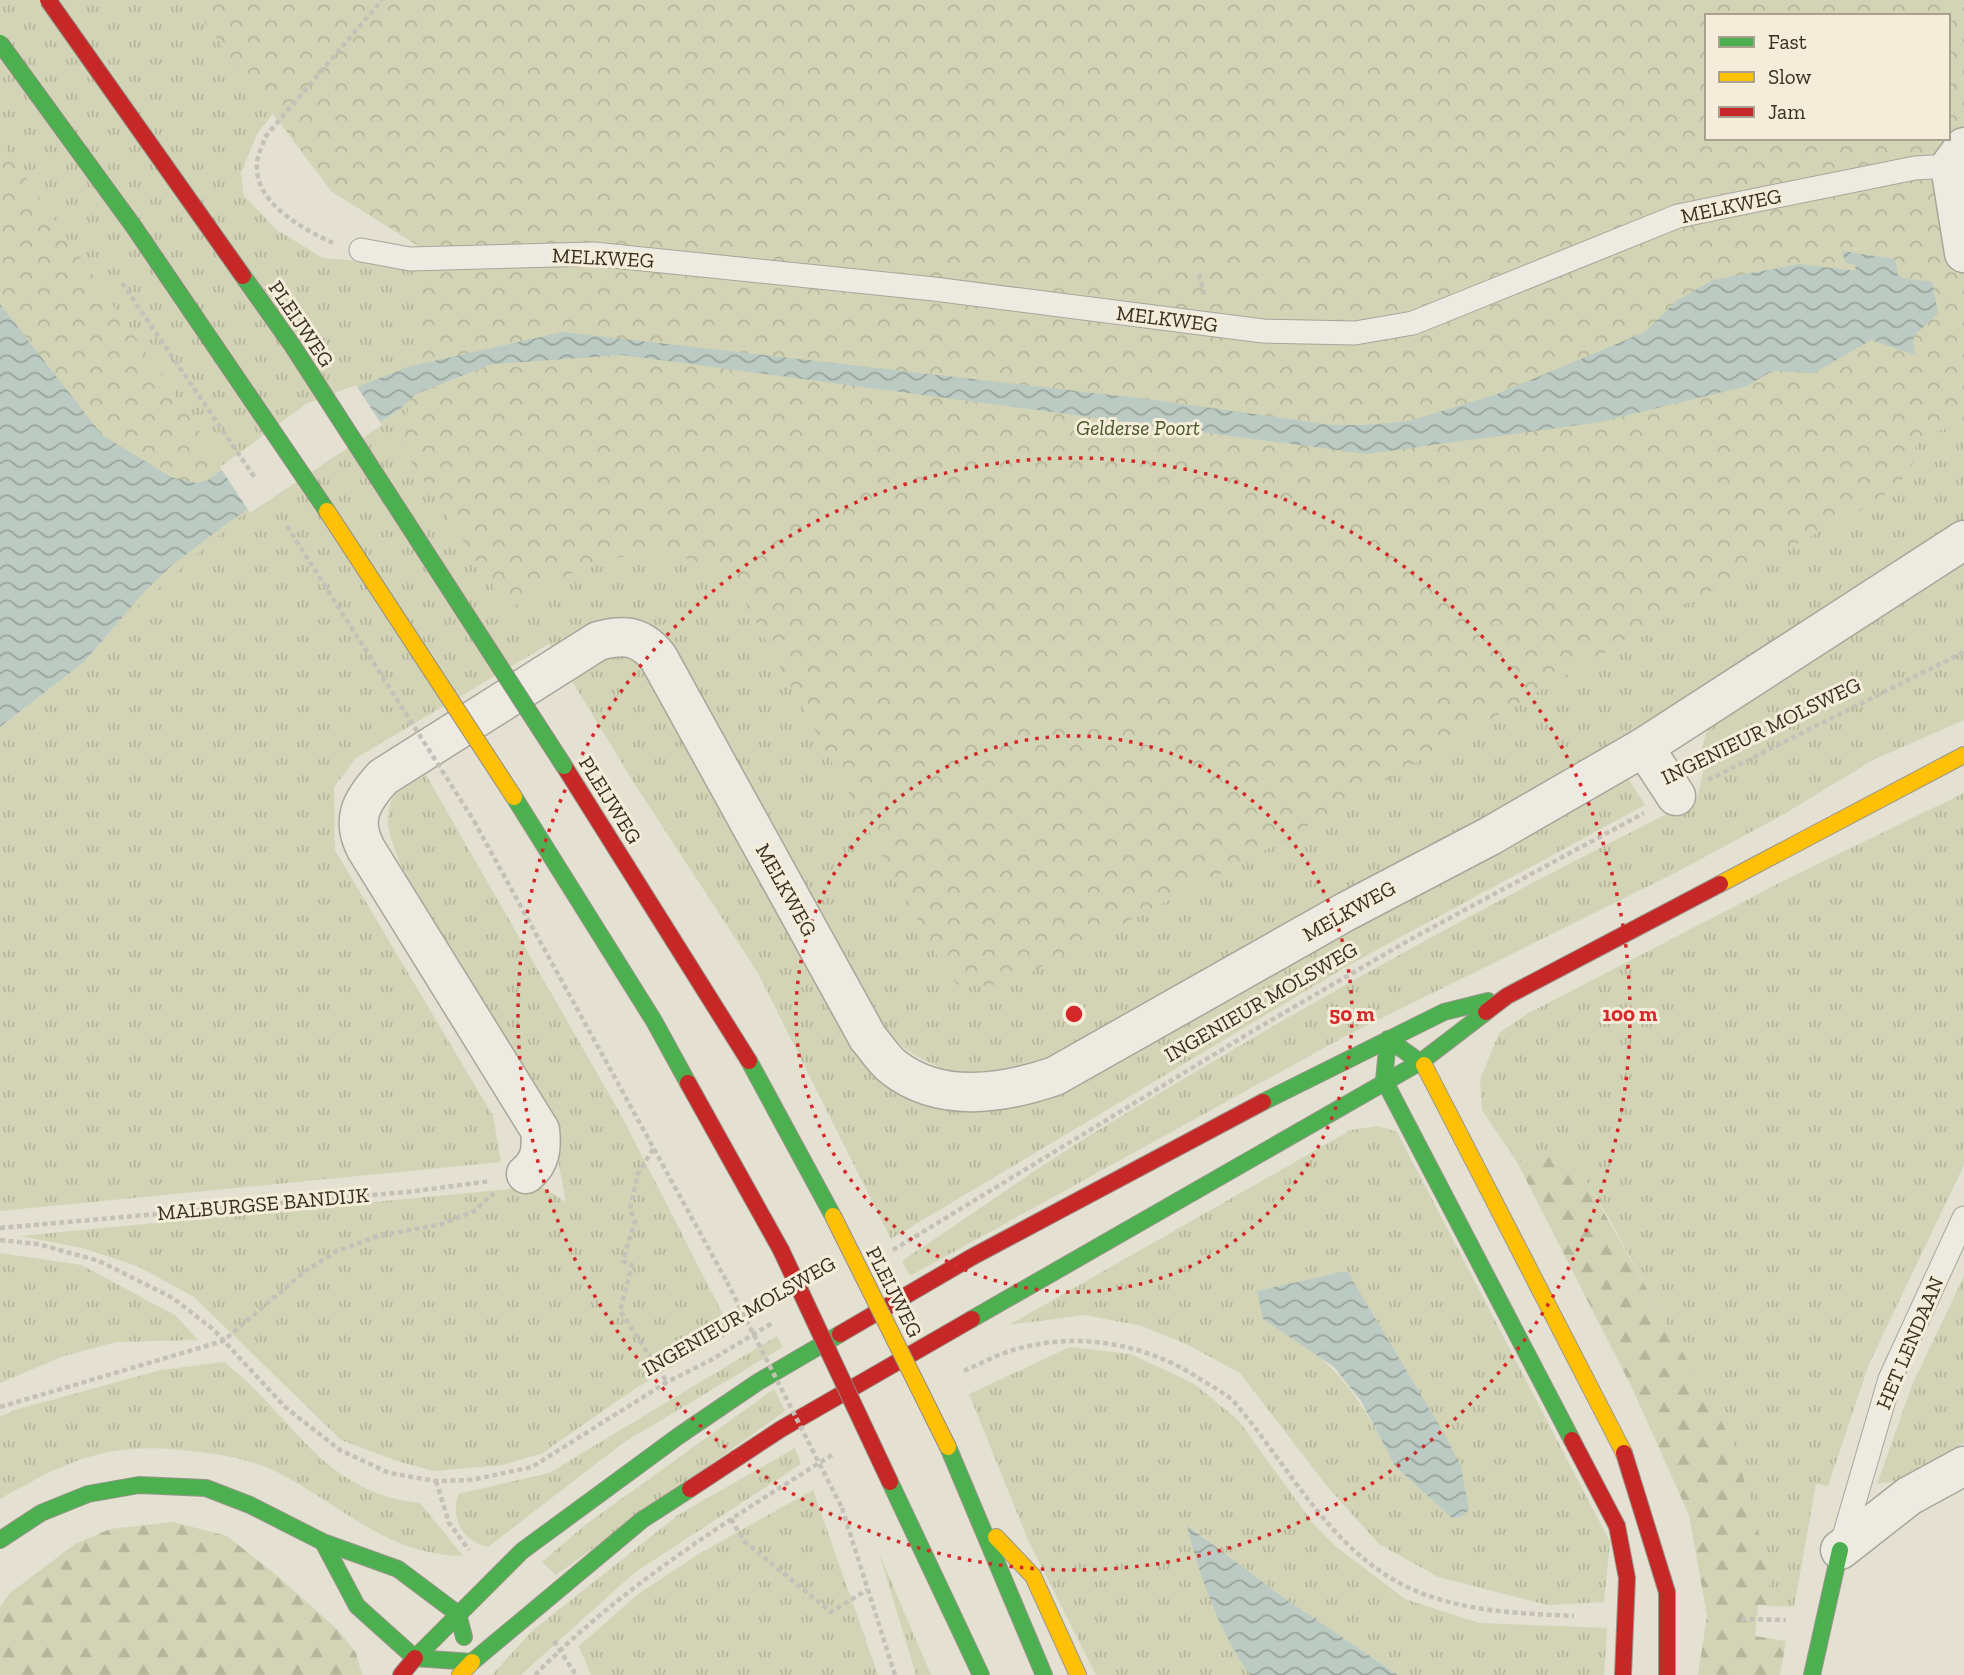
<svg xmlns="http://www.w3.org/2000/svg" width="1964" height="1675" font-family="'Zilla Slab',serif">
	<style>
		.grass { fill: url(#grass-tufts); fill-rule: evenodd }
		.forest { fill: url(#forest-firs) }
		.park { fill: url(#park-crowns); fill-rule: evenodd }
		.water { fill: url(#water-waves) }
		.pier { fill: #e4e0d2 }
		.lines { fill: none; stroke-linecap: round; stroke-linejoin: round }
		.lane-casing { stroke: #aaa59a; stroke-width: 25 }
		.street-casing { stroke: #aaa59a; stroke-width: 41 }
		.fast-casing { stroke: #9a958a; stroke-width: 18 }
		.slow-casing { stroke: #9a958a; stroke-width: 18 }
		.jam-casing { stroke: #9a958a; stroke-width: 18 }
		.path { stroke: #c5c1b9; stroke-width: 4.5; stroke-dasharray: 5 3.5; stroke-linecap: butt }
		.lane { stroke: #edeae2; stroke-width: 23 }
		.street { stroke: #edeae2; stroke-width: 38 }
		.fast { stroke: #4caf50; stroke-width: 16 }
		.slow { stroke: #ffc107; stroke-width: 16 }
		.jam { stroke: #c62828; stroke-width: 16 }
		.fast-bridge-casing { stroke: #908b81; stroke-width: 18; stroke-linecap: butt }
		.slow-bridge-casing { stroke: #908b81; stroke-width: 18; stroke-linecap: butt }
		.jam-bridge-casing { stroke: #908b81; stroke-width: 18; stroke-linecap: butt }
		.path-bridge { stroke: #c5c1b9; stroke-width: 4.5; stroke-dasharray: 5 3.5; stroke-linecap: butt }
		.fast-bridge { stroke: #4caf50; stroke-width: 16 }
		.slow-bridge { stroke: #ffc107; stroke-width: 16 }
		.jam-bridge { stroke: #c62828; stroke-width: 16 }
		.ring { fill: none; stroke: #d62828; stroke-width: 3.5; stroke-dasharray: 3.5 7 }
		.labels { text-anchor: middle; stroke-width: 6; stroke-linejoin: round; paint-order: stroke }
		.street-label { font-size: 21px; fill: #392e22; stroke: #f4edd9 }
		.park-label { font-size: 21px; font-style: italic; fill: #48542a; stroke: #f4edd9 }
		.centre { fill: #d62828; stroke: #f4edd9; stroke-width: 3.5 }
		.ring-label { font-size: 21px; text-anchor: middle; font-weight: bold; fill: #d62828; stroke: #f4edd9; stroke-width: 6; stroke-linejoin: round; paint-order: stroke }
	</style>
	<defs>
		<pattern id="grass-tufts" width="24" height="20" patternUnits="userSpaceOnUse" patternTransform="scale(1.75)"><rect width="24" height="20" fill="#d2d4b5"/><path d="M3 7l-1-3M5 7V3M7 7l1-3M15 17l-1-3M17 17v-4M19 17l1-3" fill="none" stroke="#b5b69b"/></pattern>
		<pattern id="forest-firs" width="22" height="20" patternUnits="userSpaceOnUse" patternTransform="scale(1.75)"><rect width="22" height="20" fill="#d2d4b5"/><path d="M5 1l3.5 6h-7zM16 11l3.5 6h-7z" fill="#b5b69b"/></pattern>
		<pattern id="park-crowns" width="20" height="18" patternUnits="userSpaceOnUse" patternTransform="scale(1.75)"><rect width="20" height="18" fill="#d2d4b5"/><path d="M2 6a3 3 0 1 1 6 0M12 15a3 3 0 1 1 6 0" fill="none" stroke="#b5b69b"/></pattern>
		<pattern id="water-waves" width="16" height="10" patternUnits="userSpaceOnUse" patternTransform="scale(1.75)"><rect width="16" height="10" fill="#bbcac2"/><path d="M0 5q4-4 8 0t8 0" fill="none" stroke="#99a49d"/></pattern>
	</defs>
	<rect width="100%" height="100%" fill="#e4e0d2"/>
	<!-- grass -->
	<path class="grass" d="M0,0H369L258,132L241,173L244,196L277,230L323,258L411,265L1964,303V524L1691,702L1074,1052C1053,1060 1029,1072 1007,1076C960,1084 915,1060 882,1030L674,650L555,653L549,644L356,758L334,787L335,850L493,1116L501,1162L0,1211V727L84,662L144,592L226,524L400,409L407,367L208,480L0,304Z
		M1964,553V720L1873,760L1784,814L1675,873L1342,1038L910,1276L902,1261C970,1216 1036,1168 1105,1126C1297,1009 1495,899 1697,799L1703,772L1700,754L1713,710Z
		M628,644L868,1053L1005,1101L1624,772L1645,805L1349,965L891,1239L758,973L634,783L564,668Z
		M418,761L621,1115L732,1332L636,1388L541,1454L502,1465L434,1471L400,1462L341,1440L194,1297L137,1266L82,1248L20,1236L540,1186L566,1202L550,1119L404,873C381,817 380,810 418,761Z
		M1964,793V1165L1869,1364L1828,1486L1816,1484L1794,1607L1771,1606L1765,1555L1668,1328L1610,1220L1584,1177L1537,1157L1517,1162L1482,1110L1480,1080L1499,1033L1527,1014L1793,876Z
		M1378,1126L1397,1132L1610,1542L1604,1602L1548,1605L1438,1577L1379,1544L1326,1485L1240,1373L1188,1345L1142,1326L1085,1315L1009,1325L1351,1130ZM1347,1271L1461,1467L1395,1466C1357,1392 1338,1361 1263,1319L1258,1291Z
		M0,1253L81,1265L175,1315L198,1340L116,1342L64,1356L0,1383Z
		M1964,1276V1443L1903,1480L1877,1484L1913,1383Z
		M777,1336L783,1347L623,1443L488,1547C462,1541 451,1519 458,1494L549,1473Z
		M1070,1347L1130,1354L1193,1383L1238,1420L1312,1522L1334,1545L1405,1599L1479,1623L1607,1628L1604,1675H1398L1280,1595L1188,1525C1200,1577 1219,1631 1250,1675H1096L1028,1540L969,1394Z
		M224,1362C295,1417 320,1492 420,1503L463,1556C385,1555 339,1502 273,1470C251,1460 225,1455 201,1452C113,1440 75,1456 0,1499V1417L15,1410L161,1370Z
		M774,1389L785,1411L556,1575L542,1562L585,1525Z
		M795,1448L801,1464L634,1573L521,1675H492L532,1631L678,1515Z
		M813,1490L878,1675H591L579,1646L638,1594L702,1552Z
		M879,1553L931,1675H916Z"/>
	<!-- forest -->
	<path class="forest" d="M1562,1156L1584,1177L1734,1444L1765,1555L1771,1606L1758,1605L1755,1636L1786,1641L1780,1675H1698L1707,1616L1689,1515L1634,1392L1517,1162L1537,1157Z
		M173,1522L227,1536L275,1574L339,1631L356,1653L362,1675H0V1607L10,1593L75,1544L110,1529Z"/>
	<!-- park -->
	<path class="park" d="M188,0H1964V423L1916,438L1915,458L1907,475L1876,502L1736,576L1279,843L1025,975L992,985L971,986L959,985L949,978L739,591L692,559L645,553L603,560L554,581L509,610L402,448L420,330L417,245L331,191ZM1707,16H1948V138H1707Z
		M0,140L251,507L0,727Z"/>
	<!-- water -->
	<path class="water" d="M1842,251L1895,259L1898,275L1902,278L1932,282L1938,313L1913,337L1915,355L1871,340L1814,373L1772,371L1747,386L1600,422L1367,454L622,355L492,364L416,394L400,409L226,524L171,566L144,592L84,662L0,727V304L102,435L171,477L196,483L208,480L308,407L407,367L563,332L1155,400L1332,425H1365L1410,421L1497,394L1645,332L1676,301L1713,280L1800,264L1856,271L1855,265L1845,262Z
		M1347,1271L1445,1435L1461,1467L1469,1510L1461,1517L1452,1518L1395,1466L1361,1401L1334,1367L1263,1319L1257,1291Z
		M1187,1525L1280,1595L1398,1675H1250C1219,1631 1199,1576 1187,1525Z"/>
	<!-- pier -->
	<path class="pier" d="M356,385L382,425L250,513L220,467L306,404Z"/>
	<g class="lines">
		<defs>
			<path id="lane" d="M361,250L410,259L594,254L934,289L1263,331L1355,333L1413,323L1678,216L1915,168L1950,166
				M1841,1547L1890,1379L1964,1218"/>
			<path id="street" d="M1964,147L1950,166L1964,253
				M1644,747L1676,796
				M526,1174C541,1162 542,1148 540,1130L366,849C350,819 362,800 383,777L598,641C624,634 640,635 658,657L868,1038C876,1047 883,1059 893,1067C940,1104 1003,1094 1055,1076L1345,912L1490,836L1644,747L1964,540
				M1840,1550L1909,1496L1964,1466"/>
			<path id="fast" d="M514,797L654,1021L688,1083
				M749,1061L833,1216
				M1424,1065L1388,1039L1384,1080L1572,1440
				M1263,1102L1444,1012L1488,1001
				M972,1319L1422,1061L1486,1012
				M948,1447L1044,1675
				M890,1482L981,1675
				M0,1540L41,1513L88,1494L139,1485L206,1488L250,1505L323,1542L398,1569L458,1614L464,1637
				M323,1542L357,1606L415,1658L472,1662L642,1520L690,1489
				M415,1658L522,1551L680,1435L758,1382L840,1334
				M1812,1675L1840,1550"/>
			<path id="slow" d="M1720,884L1964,755
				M1424,1065L1624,1453
				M996,1537L1033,1576L1078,1675
				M460,1675L472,1662"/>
			<path id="jam" d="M564,766L749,1061
				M1486,1012L1507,996L1720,884
				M688,1083L781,1250
				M840,1334L972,1257L1263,1102
				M1572,1440L1617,1526L1627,1578L1623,1675
				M1624,1453L1667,1592V1675
				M690,1489L781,1429L972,1319
				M401,1675L415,1658"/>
		</defs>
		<!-- lane casing -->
		<use href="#lane" class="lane-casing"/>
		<!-- street casing -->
		<use href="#street" class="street-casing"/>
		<!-- fast casing -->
		<use href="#fast" class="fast-casing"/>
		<!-- slow casing -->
		<use href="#slow" class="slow-casing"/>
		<!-- jam casing -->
		<use href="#jam" class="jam-casing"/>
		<!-- path -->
		<path class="path" d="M333,243C303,229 254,203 257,164C257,155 263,145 265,137L382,0
			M1199,274L1204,294
			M1708,780L1964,652
			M474,821L727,1282
			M653,1149L638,1174L630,1209L635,1221L623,1261L632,1265L620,1311L667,1382
			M0,1228L407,1192L491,1181
			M0,1240L38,1244L99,1261L173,1298L214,1330L285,1407L340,1450L389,1473L436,1481L471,1480L532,1467L667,1382L711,1360L774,1322
			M893,1250L1256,1029L1411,939L1644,813
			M964,1371C980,1364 996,1355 1013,1350C1076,1331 1146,1343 1200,1379C1211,1386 1226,1393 1235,1403C1283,1459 1319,1529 1380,1571C1437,1611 1508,1613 1574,1616
			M0,1407L223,1341L304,1272L337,1251L378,1236L442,1224L474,1211L494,1193
			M436,1481L449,1523L469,1550
			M842,1508L895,1675
			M731,1519L744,1541L831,1612L867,1590
			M1741,1619L1786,1620
			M554,1641L576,1675
			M535,1675C623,1585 730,1519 835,1453"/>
		<!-- lane -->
		<use href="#lane" class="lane"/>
		<!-- street -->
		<use href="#street" class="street"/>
		<!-- fast -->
		<use href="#fast" class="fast"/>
		<!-- slow -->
		<use href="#slow" class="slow"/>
		<!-- jam -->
		<use href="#jam" class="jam"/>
		<defs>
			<path id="fast-bridge" d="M0,43L134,227L327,511
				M243,276L292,345L564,766"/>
			<path id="slow-bridge" d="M327,511L514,797
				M833,1216L948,1447"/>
			<path id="jam-bridge" d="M48,0L243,276
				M781,1250L890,1482"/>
		</defs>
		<!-- fast-bridge casing -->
		<use href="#fast-bridge" class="fast-bridge-casing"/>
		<!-- slow-bridge casing -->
		<use href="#slow-bridge" class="slow-bridge-casing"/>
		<!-- jam-bridge casing -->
		<use href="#jam-bridge" class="jam-bridge-casing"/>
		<!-- path-bridge -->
		<path class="path-bridge" d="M122,283L255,478
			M287,526L474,821
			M727,1282L842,1508"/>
		<!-- fast-bridge -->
		<use href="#fast-bridge" class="fast-bridge"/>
		<!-- slow-bridge -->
		<use href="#slow-bridge" class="slow-bridge"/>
		<!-- jam-bridge -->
		<use href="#jam-bridge" class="jam-bridge"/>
	</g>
	<!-- distance rings -->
	<g class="ring">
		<circle cx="1074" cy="1014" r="278"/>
		<circle cx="1074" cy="1014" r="556"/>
	</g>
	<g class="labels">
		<!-- street labels -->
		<g class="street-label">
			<text transform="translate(1731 206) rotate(-12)" y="7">MELKWEG</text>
			<text transform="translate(603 258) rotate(3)" y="7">MELKWEG</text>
			<text transform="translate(1167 319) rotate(7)" y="7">MELKWEG</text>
			<text transform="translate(301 324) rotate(56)" y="7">PLEIJWEG</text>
			<text transform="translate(1761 731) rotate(-26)" y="7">INGENIEUR MOLSWEG</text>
			<text transform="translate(610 800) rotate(58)" y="7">PLEIJWEG</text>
			<text transform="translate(786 890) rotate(61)" y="7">MELKWEG</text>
			<text transform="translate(1349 911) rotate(-29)" y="7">MELKWEG</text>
			<text transform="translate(1261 1002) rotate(-30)" y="7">INGENIEUR MOLSWEG</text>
			<text transform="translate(263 1204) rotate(-5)" y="7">MALBURGSE BANDIJK</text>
			<text transform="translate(894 1292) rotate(63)" y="7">PLEIJWEG</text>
			<text transform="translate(739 1316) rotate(-30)" y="7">INGENIEUR MOLSWEG</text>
			<text transform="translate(1910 1343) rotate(-67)" y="7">HET LENDAAN</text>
		</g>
		<!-- park labels -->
		<g class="park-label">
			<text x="1138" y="435">Gelderse Poort</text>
		</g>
	</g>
	<circle cx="1074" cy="1014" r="10" class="centre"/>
	<g class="ring-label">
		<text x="1352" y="1021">50 m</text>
		<text x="1630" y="1021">100 m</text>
	</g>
	<!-- legend -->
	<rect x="1705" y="14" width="245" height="126" fill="#f4edd9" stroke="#a9a190" stroke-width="2"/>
	<rect x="1719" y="37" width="35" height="10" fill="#4caf50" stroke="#a9a190" stroke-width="2"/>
	<text x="1768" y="49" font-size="21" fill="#392e22">Fast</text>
	<rect x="1719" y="72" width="35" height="10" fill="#ffc107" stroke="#a9a190" stroke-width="2"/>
	<text x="1768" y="84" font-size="21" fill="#392e22">Slow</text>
	<rect x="1719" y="107" width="35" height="10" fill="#c62828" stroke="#a9a190" stroke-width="2"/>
	<text x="1768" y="119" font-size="21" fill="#392e22">Jam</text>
</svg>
